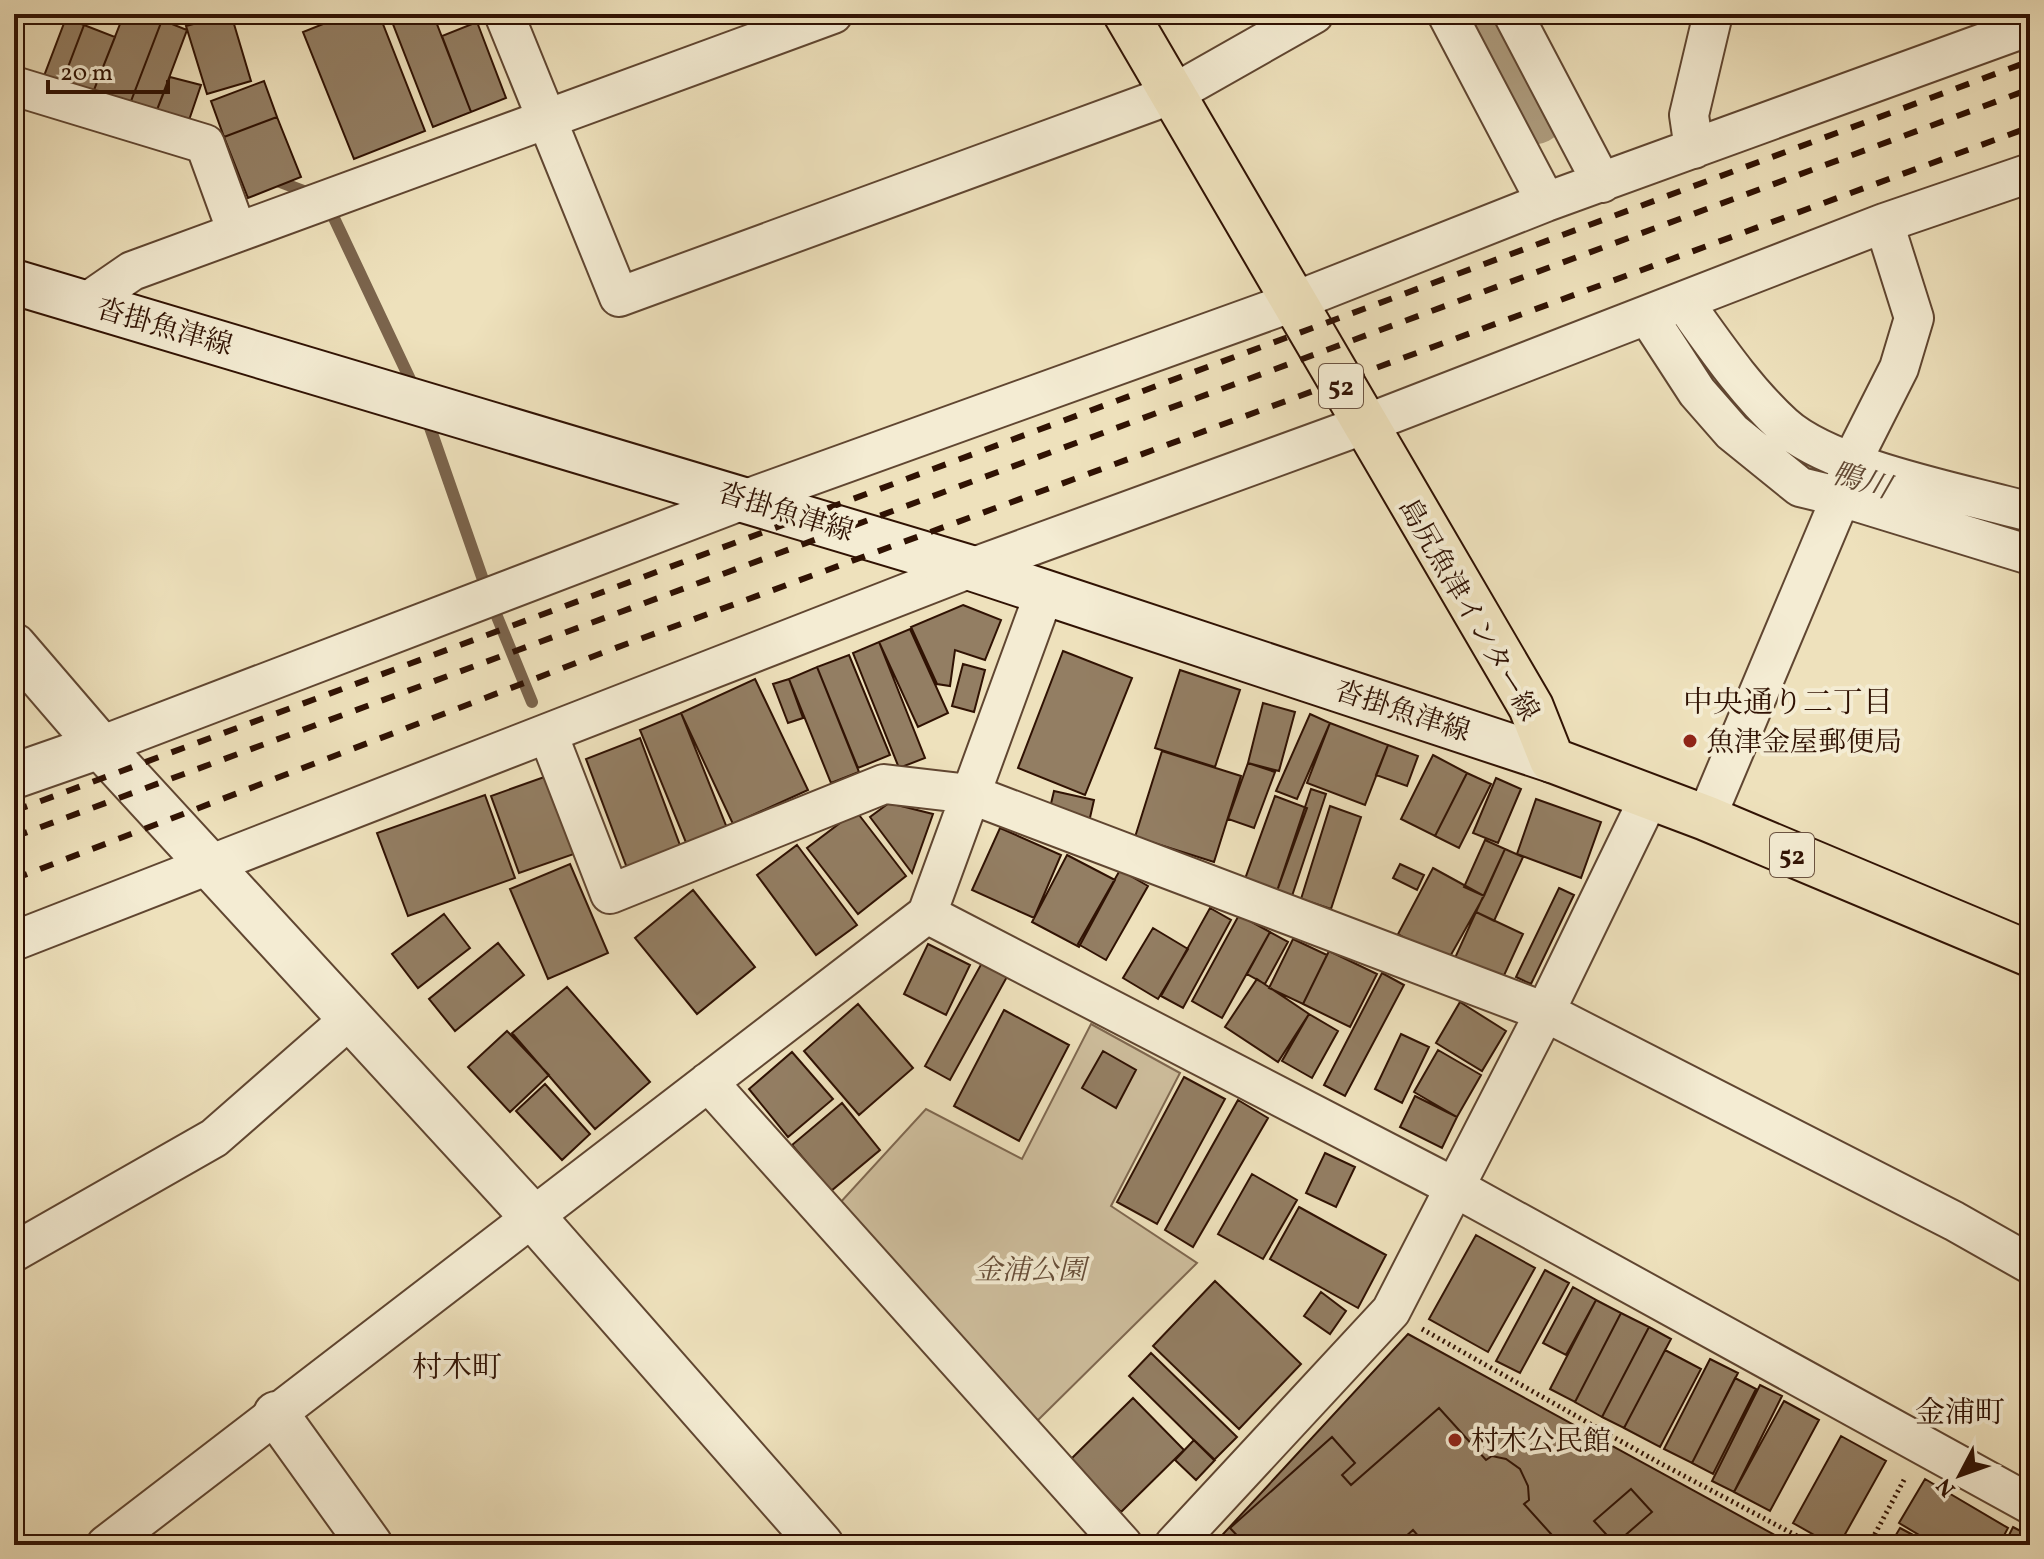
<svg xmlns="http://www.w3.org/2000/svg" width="2044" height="1559" font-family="Vollkorn,'Noto Serif JP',serif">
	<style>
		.green { fill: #cebe9d; stroke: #7f6850; stroke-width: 2 }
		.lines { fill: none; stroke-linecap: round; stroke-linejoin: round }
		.stream { stroke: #7b644c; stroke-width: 12 }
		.river { stroke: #ad9b7d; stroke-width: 72 }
		.building { fill: #937e63; stroke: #301203; stroke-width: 2 }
		.minor-casing { stroke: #604631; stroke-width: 42 }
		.tertiary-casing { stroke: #604631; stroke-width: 48 }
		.secondary-casing { stroke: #301203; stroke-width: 48 }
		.primary-casing { stroke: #301203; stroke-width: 48 }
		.path { stroke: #301203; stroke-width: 5; stroke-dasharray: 2 4; stroke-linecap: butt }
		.minor { stroke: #f4ecd3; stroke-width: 38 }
		.tertiary { stroke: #f4ecd3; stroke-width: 44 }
		.secondary { stroke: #f4ecd3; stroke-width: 44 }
		.primary { stroke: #eee1bc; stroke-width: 44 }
		.rail { stroke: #301203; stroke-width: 6; stroke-dasharray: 14 14; stroke-linecap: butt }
		.poi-dot { fill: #8f2418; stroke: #f4ecd3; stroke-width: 3 }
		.labels { text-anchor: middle; stroke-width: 8; stroke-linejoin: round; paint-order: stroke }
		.shield { fill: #f4ecd3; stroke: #6b5341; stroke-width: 2 }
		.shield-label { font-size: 26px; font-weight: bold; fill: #301203 }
		.street-label { font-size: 28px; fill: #301203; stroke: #f4ecd3 }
		.poi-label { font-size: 28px; fill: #301203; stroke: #f4ecd3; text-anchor: start }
		.park-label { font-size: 28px; font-style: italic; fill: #674e39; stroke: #f4ecd3 }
		.water-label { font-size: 30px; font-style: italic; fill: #624934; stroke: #f4ecd3 }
		.neighbourhood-label { font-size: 30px; fill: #301203; stroke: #f4ecd3 }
	</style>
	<rect width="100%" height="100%" fill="#eee1bc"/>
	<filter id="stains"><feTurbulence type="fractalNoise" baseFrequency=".0025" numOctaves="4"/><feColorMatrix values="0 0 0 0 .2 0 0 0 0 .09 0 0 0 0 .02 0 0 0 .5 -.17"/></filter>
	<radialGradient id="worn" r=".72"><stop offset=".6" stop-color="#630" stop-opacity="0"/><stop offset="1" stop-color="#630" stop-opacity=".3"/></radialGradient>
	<!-- green -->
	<path class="green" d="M1091,1024L1180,1073L1111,1206L1197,1263L1033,1425L838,1205L926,1109L1022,1159Z"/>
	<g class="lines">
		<!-- stream -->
		<path class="stream" d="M272,179L325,199L416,392
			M426,416L489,597L532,702"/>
		<!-- river -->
		<path class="river" d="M1482,14L1532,109
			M1716,385C1750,422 1789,458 1838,473"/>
	</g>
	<!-- building -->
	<path class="building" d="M124,14H146L162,20L128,109L92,95Z
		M231,14L251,81L207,94L186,26Z
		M348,14H379L425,131L354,159L303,32Z
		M404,14H433L471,112L433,127L391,19Z
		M66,18L84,25L62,83L44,76Z
		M162,20L187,30L155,115L128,109Z
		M477,22L506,98L471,112L442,36Z
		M84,25L115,37L92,95L62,83Z
		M170,77L201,85L186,129L155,115Z
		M264,81L277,117L224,137L211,101Z
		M277,117L301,177L248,198L224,137Z
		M963,605L1001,620L985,660L955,650L950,686L937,684L911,627Z
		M910,629L948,713L918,727L879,642Z
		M879,642L925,758L899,768L853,653Z
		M1063,651L1132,678L1085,795L1018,768Z
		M849,655L890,755L858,768L817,667Z
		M963,664L985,670L974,712L952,706Z
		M817,667L859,772L831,783L789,679Z
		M1180,670L1240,690L1215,767L1155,748Z
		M755,679L808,790L733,824L681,713Z
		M789,679L803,718L788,723L773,684Z
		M1263,703L1295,712L1279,771L1248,763Z
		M681,713L727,828L687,845L640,730Z
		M1310,714L1330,723L1297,799L1276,791Z
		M1330,723L1388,745L1365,805L1307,783Z
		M640,738L681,848L627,868L586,759Z
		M1388,745L1418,756L1407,786L1376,775Z
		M1162,751L1241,776L1214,862L1135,837Z
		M1433,755L1467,773L1435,836L1401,819Z
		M1248,763L1275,772L1254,828L1228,819Z
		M1467,773L1491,784L1459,848L1435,836Z
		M547,776L574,854L519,873L491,796Z
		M1496,778L1521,789L1498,843L1473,833Z
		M1311,789L1326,794L1292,896L1277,891Z
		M1054,791L1094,800L1089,822L1049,812Z
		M485,795L515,878L408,916L377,833Z
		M1275,796L1307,808L1277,891L1245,879Z
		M1536,799L1601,822L1581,878L1517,854Z
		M889,803L933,814L912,873L870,817Z
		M1330,806L1361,817L1331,909L1301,899Z
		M856,811L906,876L858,914L807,848Z
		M1000,828L1061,855L1034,918L972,890Z
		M1485,840L1505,849L1484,896L1464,887Z
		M797,845L857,925L816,955L757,875Z
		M1505,849L1523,857L1494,921L1476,912Z
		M1067,855L1115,880L1079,947L1032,922Z
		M570,864L608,953L548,979L510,889Z
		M1400,864L1424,875L1417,890L1393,878Z
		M1433,868L1484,896L1447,962L1398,934Z
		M1120,870L1148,886L1106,960L1078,944Z
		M1559,888L1574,895L1531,984L1516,977Z
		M693,890L755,967L697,1014L635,938Z
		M1210,908L1231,920L1183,1008L1161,996Z
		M1476,912L1523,934L1501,982L1454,960Z
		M444,914L470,948L418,988L392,954Z
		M1239,915L1270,932L1222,1018L1192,1001Z
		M1153,928L1188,949L1158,999L1123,978Z
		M1270,932L1288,942L1265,984L1247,974Z
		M1293,939L1327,955L1303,1004L1269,988Z
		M498,943L524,975L455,1031L429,999Z
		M928,944L970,965L946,1015L904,994Z
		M1329,951L1377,974L1350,1027L1303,1004Z
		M983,961L1008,975L950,1080L925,1066Z
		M1382,973L1404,985L1345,1096L1324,1085Z
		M1257,979L1309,1014L1278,1062L1225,1027Z
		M567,987L650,1082L595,1129L512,1033Z
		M1460,1002L1506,1031L1482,1071L1436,1043Z
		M858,1004L913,1068L859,1115L804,1051Z
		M1004,1010L1069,1045L1019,1141L954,1106Z
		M1309,1014L1338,1031L1312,1078L1282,1061Z
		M507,1031L549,1075L510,1112L468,1067Z
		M1401,1034L1429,1047L1402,1103L1375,1089Z
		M1438,1050L1481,1075L1457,1117L1414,1092Z
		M1103,1051L1136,1070L1116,1108L1082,1088Z
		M792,1052L833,1099L788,1137L749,1089Z
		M1184,1077L1225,1099L1157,1224L1117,1202Z
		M545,1084L590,1134L562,1160L516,1111Z
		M1415,1096L1457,1117L1442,1148L1400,1127Z
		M1238,1100L1268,1118L1193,1247L1165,1230Z
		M842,1103L880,1150L831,1191L792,1145Z
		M1325,1153L1355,1167L1336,1207L1306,1193Z
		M1252,1174L1297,1200L1263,1259L1218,1234Z
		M1299,1207L1386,1255L1358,1308L1270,1259Z
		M1476,1235L1535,1268L1488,1352L1429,1319Z
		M1545,1270L1569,1283L1520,1373L1496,1361Z
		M1215,1281L1301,1364L1239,1429L1153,1346Z
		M1573,1287L1596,1300L1566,1355L1543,1343Z
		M1321,1292L1346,1311L1330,1334L1304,1316Z
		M1596,1300L1621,1313L1575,1402L1550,1389Z
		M1621,1313L1649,1327L1602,1417L1575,1402Z
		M1649,1327L1671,1339L1624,1428L1602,1417Z
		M1408,1334L1793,1545H1213Z
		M1665,1350L1701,1369L1660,1447L1624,1428Z
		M1151,1353L1237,1437L1214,1460L1129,1376Z
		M1710,1359L1738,1373L1692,1463L1664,1449Z
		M1735,1378L1756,1389L1713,1474L1692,1463Z
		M1760,1385L1782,1396L1734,1492L1712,1481Z
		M1133,1398L1184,1450L1121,1512L1070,1460Z
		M1784,1401L1819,1420L1770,1511L1734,1492Z
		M1439,1408L1486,1460L1492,1456L1506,1459L1520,1469L1528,1486L1529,1500L1524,1504L1561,1545H1426L1413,1530L1396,1545H1246L1230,1528L1332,1437L1355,1463L1342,1475L1351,1485Z
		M1841,1436L1886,1461L1839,1545H1832L1793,1523Z
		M1194,1440L1215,1460L1196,1480L1175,1460Z
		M1925,1479L2008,1528L1999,1545H1936L1899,1523Z
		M1631,1489L1652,1512L1615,1544L1594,1521Z
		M2013,1527L2030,1536V1545H2004Z
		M1900,1528L1932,1545H1890Z"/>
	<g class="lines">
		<defs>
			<path id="minor" d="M504,14L619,297L1173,94L1314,14
				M1447,14L1546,202
				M1513,14L1602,183
				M14,86L205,144L237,232
				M1694,149L1689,115L1713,14
				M1683,301C1714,344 1744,389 1783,425C1831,469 1965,494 2030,512
				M87,302L132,271L833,14
				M1647,315L1697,392L1732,432L1800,487L1841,497L2030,555
				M548,734L610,894L884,784L970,794L1545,1012L1954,1221L2030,1264
				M100,746L746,499L1293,302L1546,202L2030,26
				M1706,818L1841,497L1851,463L1899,368L1914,318L1884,223
				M927,914L1454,1187L2030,1504
				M14,941L971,568L1363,425L1884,223L2030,173
				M708,1082L1123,1545
				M14,1252L214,1138L351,1018
				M106,1545L927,914L1044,594
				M1174,1545L1391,1311L1545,1012L1649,798"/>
			<path id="tertiary" d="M14,646L100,746L532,1216L821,1545
				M14,776L100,746
				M276,1414L370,1545"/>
			<path id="secondary" d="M14,282L971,568L1552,760"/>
			<path id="primary" d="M1126,14L1531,707L1552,760L1706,818L2030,954"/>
		</defs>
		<!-- minor casing -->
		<use href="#minor" class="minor-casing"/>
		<!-- tertiary casing -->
		<use href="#tertiary" class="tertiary-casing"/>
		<!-- secondary casing -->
		<use href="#secondary" class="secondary-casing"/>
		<!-- primary casing -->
		<use href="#primary" class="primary-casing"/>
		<!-- path -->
		<path class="path" d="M1422,1329L1656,1461L1814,1545
			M1869,1545L1905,1478"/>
		<!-- minor -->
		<use href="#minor" class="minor"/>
		<!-- tertiary -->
		<use href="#tertiary" class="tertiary"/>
		<!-- secondary -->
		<use href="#secondary" class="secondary"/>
		<!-- primary -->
		<use href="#primary" class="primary"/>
		<!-- rail -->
		<path class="rail" d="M14,811L2030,61
			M14,837L2030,89
			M14,879L602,653L2030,127"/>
	</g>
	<!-- markers -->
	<g class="poi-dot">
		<circle cx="1690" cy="741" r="8"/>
		<circle cx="1455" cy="1440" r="8"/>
	</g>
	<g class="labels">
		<!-- shield labels -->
		<g class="shield">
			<rect x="1319" y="364" width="44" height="44" rx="6"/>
			<rect x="1770" y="833" width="44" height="44" rx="6"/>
		</g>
		<g class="shield-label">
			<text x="1341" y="395">52</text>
			<text x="1792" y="864">52</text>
		</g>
		<!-- street labels -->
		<g class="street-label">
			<text transform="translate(165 326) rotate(16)" y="10">沓掛魚津線</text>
			<text transform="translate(786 511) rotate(17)" y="10">沓掛魚津線</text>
			<text transform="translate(1470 609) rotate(60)" y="10">島尻魚津インター線</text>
			<text transform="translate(1403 710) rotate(18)" y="10">沓掛魚津線</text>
		</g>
		<!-- poi labels -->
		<g class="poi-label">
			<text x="1706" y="751">魚津金屋郵便局</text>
			<text x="1471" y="1450">村木公民館</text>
		</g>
		<!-- park labels -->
		<g class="park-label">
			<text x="1030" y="1279">金浦公園</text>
		</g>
		<!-- water labels -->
		<g class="water-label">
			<text transform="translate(1861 480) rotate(16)" y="10">鴨川</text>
		</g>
		<!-- neighbourhood labels -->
		<g class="neighbourhood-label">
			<text x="1788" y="712">中央通り二丁目</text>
			<text x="457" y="1377">村木町</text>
			<text x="1960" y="1422">金浦町</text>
		</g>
	</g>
	<!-- margin -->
	<rect width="2044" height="1559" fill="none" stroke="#eee1bc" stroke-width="48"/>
	<rect x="16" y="16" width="2012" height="1527" fill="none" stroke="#301203" stroke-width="4"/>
	<rect x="24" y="24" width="1996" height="1511" fill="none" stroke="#301203" stroke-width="2"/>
	<!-- north arrow -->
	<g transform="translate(1960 1475) rotate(229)" stroke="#f4ecd3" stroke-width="6" paint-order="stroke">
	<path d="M0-6L14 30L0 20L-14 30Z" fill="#301203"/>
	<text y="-12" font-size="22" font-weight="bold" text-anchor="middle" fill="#301203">N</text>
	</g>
	<!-- scale -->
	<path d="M48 80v12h120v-12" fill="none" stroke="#301203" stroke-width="4"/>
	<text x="60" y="80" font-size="24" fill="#301203" stroke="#f4ecd3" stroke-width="6" paint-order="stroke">20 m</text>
	<rect width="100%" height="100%" filter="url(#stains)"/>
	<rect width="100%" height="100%" fill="url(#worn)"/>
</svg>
